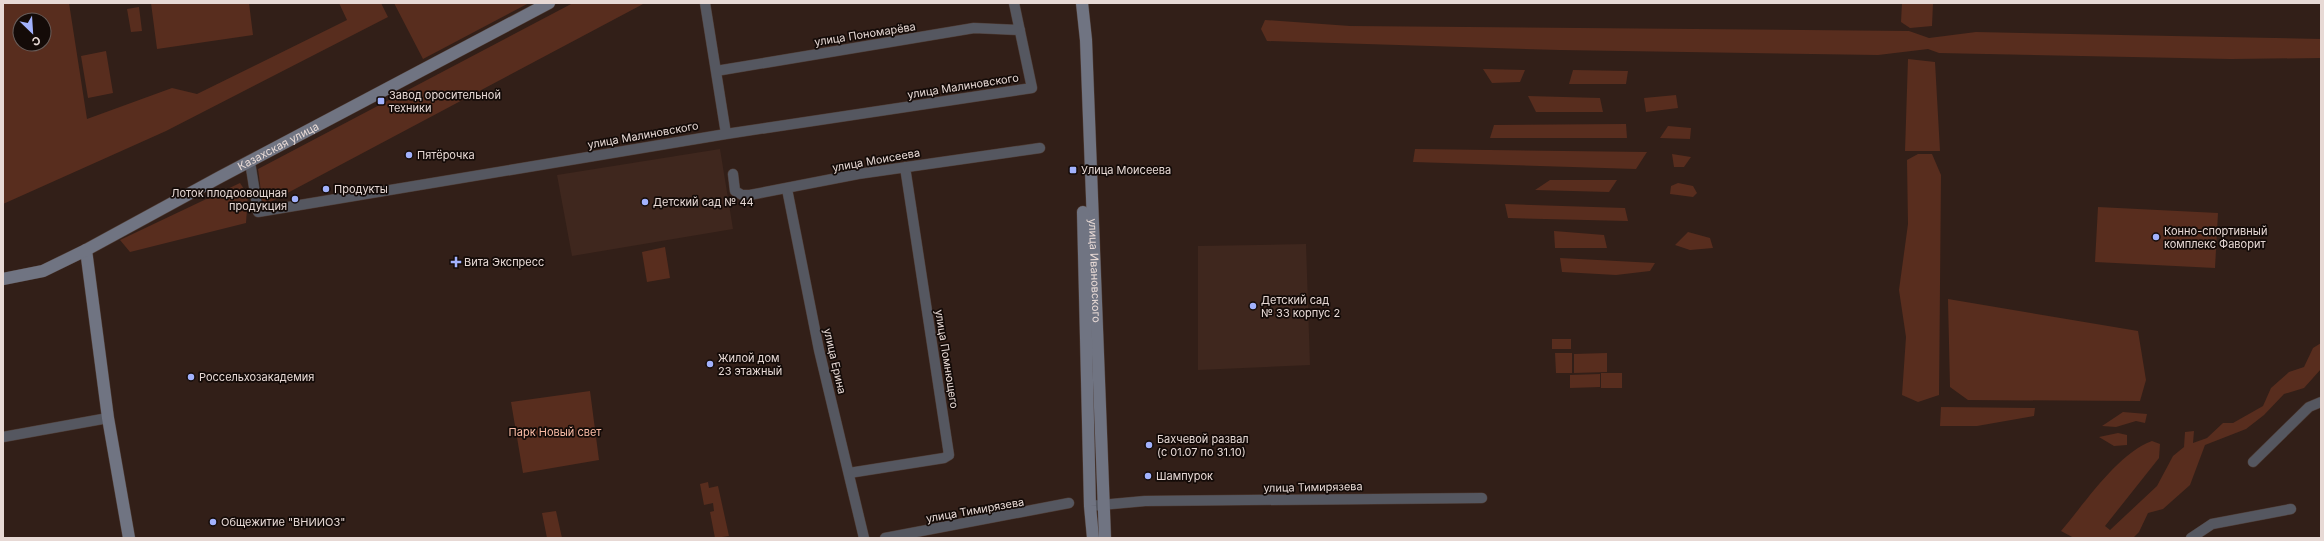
<svg xmlns="http://www.w3.org/2000/svg" width="2324" height="541" font-family="Inter,sans-serif">
	<style>
		.built { fill: #3f271e }
		.green { fill: #582d1e; fill-rule: evenodd }
		.lines { fill: none; stroke-linecap: round; stroke-linejoin: round }
		.street-casing { stroke: #4f3d36; stroke-width: 11 }
		.secondary-casing { stroke: #4f3d36; stroke-width: 13 }
		.street { stroke: #555760; stroke-width: 10 }
		.secondary { stroke: #707482; stroke-width: 12 }
		.poi-dot { fill: #a2b2fd; stroke: #140b08; stroke-width: 1.5 }
		.labels { text-anchor: middle; stroke-width: 3.5; stroke-linejoin: round; paint-order: stroke }
		.street-label { font-size: 11px; fill: #e7d9d5; stroke: #140b08 }
		.poi-label { font-size: 11px; fill: #e7d9d5; stroke: #140b08; text-anchor: start }
		.park-label { font-size: 11px; fill: #f9bba5; stroke: #140b08 }
	</style>
	<rect width="100%" height="100%" fill="#321f18"/>
	<!-- built -->
	<path class="built" d="M720,149L733,229L572,256L557,175Z
		M1306,244L1310,365L1198,370V246Z"/>
	<!-- green -->
	<path class="green" d="M3,3H69L87,119L172,88L197,94L347,20L339,3H381L388,17L166,131L3,204ZM20,20H44V44H20Z
		M151,3H249L253,35L157,49Z
		M394,3H529L423,59Z
		M573,3H645L263,206L258,169Z
		M1902,3H1933L1932,26L1910,28L1901,22Z
		M139,7L142,31L131,32L127,9Z
		M1265,20L1350,26L1909,31L1929,38L1976,32L2321,39V58L2231,59L1939,53L1928,49L1878,55L1560,50L1267,41L1261,29Z
		M106,51L113,93L88,98L81,56Z
		M1908,59L1935,62L1940,151H1905Z
		M1483,69L1525,70L1520,82L1492,83Z
		M1573,70L1628,71L1626,84H1569Z
		M1676,95L1678,108L1646,112L1644,98Z
		M1528,96L1600,98L1603,112H1536Z
		M1626,124L1627,138H1490L1494,125Z
		M1668,126L1691,128L1690,139L1660,138Z
		M1415,149L1647,152L1636,169L1413,162Z
		M1672,154L1691,157L1684,167H1674Z
		M1918,154H1932L1941,175L1939,395L1918,402L1902,395L1906,337L1899,290L1908,224L1907,160Z
		M1550,180H1617L1609,192L1535,190Z
		M240,183L248,195L246,223L130,252L120,240Z
		M1678,183L1693,186L1697,193L1693,197L1670,194L1671,186Z
		M1505,204L1625,208L1628,221L1508,218Z
		M2098,207L2218,213L2215,268L2095,262Z
		M1554,231L1604,235L1607,248H1555Z
		M1688,232L1710,238L1713,248L1690,250L1675,245Z
		M665,247L670,278L647,282L642,252Z
		M1560,258L1655,263L1650,271L1616,275L1562,272Z
		M1948,299L2138,331L2146,380L2140,401L1968,400L1950,387Z
		M1552,339H1571V349H1552Z
		M2321,343V369L2304,388L2284,394L2264,415L2246,429L2205,445L2190,485L2163,509L2148,513L2139,532L2133,538H2074L2061,531C2085,503 2118,453 2152,441L2160,444L2159,458L2105,526L2110,530L2157,486L2173,456L2184,447L2185,432L2194,431L2193,443L2207,438L2223,423H2233L2263,406L2271,388L2289,372L2304,367L2313,348Z
		M1555,353H1572V373H1556Z
		M1607,353V372L1574,373V354Z
		M1601,373H1622V388H1601Z
		M1600,374V387L1570,388V375Z
		M590,391L599,460L523,473L511,402Z
		M1941,407L2035,408L2034,416L1977,426H1940Z
		M2123,412L2147,414L2145,423L2136,421L2116,427L2102,426Z
		M2118,433L2127,435V445L2114,446L2099,437Z
		M708,482L709,488L718,486L729,536L715,538L710,512L714,511L713,503L704,505L700,484Z
		M556,511L562,538H547L542,513Z"/>
	<g class="lines">
		<defs>
			<path id="street" d="M705,3L726,134
				M716,71L974,28L1020,30
				M250,162L258,212L726,134L1032,88L1014,3
				M733,174L735,191L742,195H750L858,174L1040,148
				M787,189L819,350L864,538
				M3,437L108,418
				M2253,462L2309,407L2321,402
				M849,473L944,458L949,455L905,167
				M1090,506L1145,501L1482,498
				M885,538L1069,503
				M2191,538L2212,524L2291,509"/>
			<g id="secondary">
				<path id="s1" d="M1082,3L1086,40L1105,538"/>
				<path d="M1083,212L1090,506L1093,538"/>
				<path d="M86,250L108,418L129,538"/>
				<path id="s2" d="M3,279L43,271L86,250L220,177L549,3"/>
			</g>
		</defs>
		<!-- street casing -->
		<use href="#street" class="street-casing"/>
		<!-- secondary casing -->
		<use href="#secondary" class="secondary-casing"/>
		<!-- street -->
		<use href="#street" class="street"/>
		<!-- secondary -->
		<use href="#secondary" class="secondary"/>
	</g>
	<!-- markers -->
	<g class="poi-dot">
		<rect x="377" y="97" width="8" height="8" rx="2"/>
		<circle cx="409" cy="155" r="4"/>
		<rect x="1069" y="166" width="8" height="8" rx="2"/>
		<circle cx="326" cy="189" r="4"/>
		<circle cx="295" cy="199" r="4"/>
		<circle cx="645" cy="202" r="4"/>
		<circle cx="2156" cy="237" r="4"/>
		<path d="M454 256h4v4h4v4h-4v4h-4v-4h-4v-4h4z"/>
		<circle cx="1253" cy="306" r="4"/>
		<circle cx="710" cy="364" r="4"/>
		<circle cx="191" cy="377" r="4"/>
		<circle cx="1149" cy="445" r="4"/>
		<circle cx="1148" cy="476" r="4"/>
		<circle cx="213" cy="522" r="4"/>
	</g>
	<g class="labels">
		<!-- street labels -->
		<g class="street-label">
			<text transform="translate(865 34) rotate(-9)" y="4">улица Пономарёва</text>
			<text transform="translate(963 86) rotate(-9)" y="4">улица Малиновского</text>
			<text transform="translate(643 135) rotate(-10)" y="4">улица Малиновского</text>
			<text dy="4" stroke="none"><textPath href="#s2" startOffset="307">Казахская улица</textPath></text>
			<text transform="translate(876 160) rotate(-10)" y="4">улица Моисеева</text>
			<text dy="4" stroke="none"><textPath href="#s1" startOffset="268">улица Ивановского</textPath></text>
			<text transform="translate(947 359) rotate(81)" y="4">улица Помнющего</text>
			<text transform="translate(835 361) rotate(77)" y="4">улица Ерина</text>
			<text transform="translate(1313 487) rotate(-1)" y="4">улица Тимирязева</text>
			<text transform="translate(975 510) rotate(-10)" y="4">улица Тимирязева</text>
		</g>
		<!-- poi labels -->
		<g class="poi-label">
			<text x="389" y="99">Завод оросительной<tspan x="389" dy="13">техники</tspan></text>
			<text x="417" y="159">Пятёрочка</text>
			<text x="1081" y="174">Улица Моисеева</text>
			<text x="334" y="193">Продукты</text>
			<text x="287" y="197" text-anchor="end">Лоток плодоовощная<tspan x="287" dy="13">продукция</tspan></text>
			<text x="653" y="206">Детский сад № 44</text>
			<text x="2164" y="235">Конно-спортивный<tspan x="2164" dy="13">комплекс Фаворит</tspan></text>
			<text x="464" y="266">Вита Экспресс</text>
			<text x="1261" y="304">Детский сад<tspan x="1261" dy="13">№ 33 корпус 2</tspan></text>
			<text x="718" y="362">Жилой дом<tspan x="718" dy="13">23 этажный</tspan></text>
			<text x="199" y="381">Россельхозакадемия</text>
			<text x="1157" y="443">Бахчевой развал<tspan x="1157" dy="13">(с 01.07 по 31.10)</tspan></text>
			<text x="1156" y="480">Шампурок</text>
			<text x="221" y="526">Общежитие "ВНИИОЗ"</text>
		</g>
		<!-- park labels -->
		<g class="park-label">
			<text x="555" y="436">Парк Новый свет</text>
		</g>
	</g>
	<!-- border -->
	<rect width="2324" height="541" fill="none" stroke="#e7d9d5" stroke-width="8"/>
	<!-- north arrow -->
	<g transform="translate(32 32) rotate(155)"><circle r="19" fill="#140b08" stroke="#685d5a"/>
	<path d="M0-3L7 15L0 10L-7 15Z" fill="#a2b2fd"/>
	<text y="-6" font-size="11" font-weight="bold" text-anchor="middle" fill="#e7d9d5">С</text>
	</g>
</svg>
